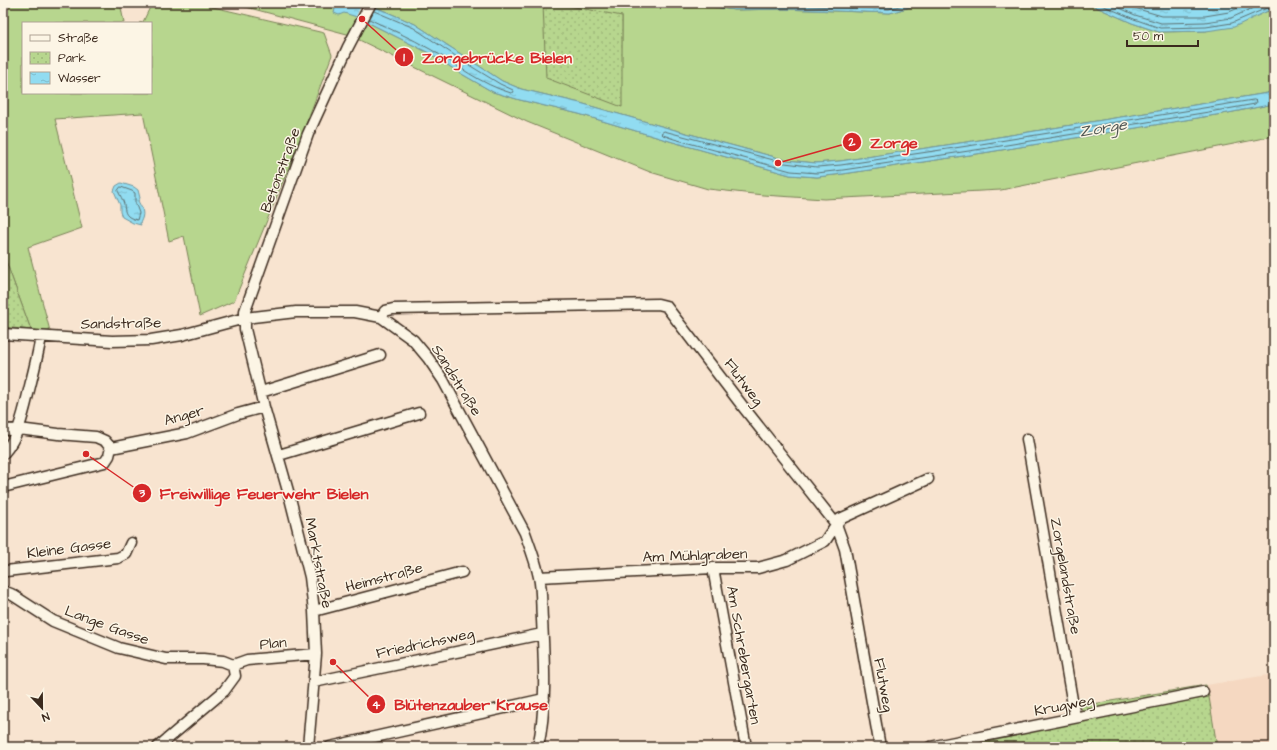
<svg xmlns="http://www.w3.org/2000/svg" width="1277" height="750" font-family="'Architects Daughter',sans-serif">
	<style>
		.built { fill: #f5d8c1 }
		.grass { fill: #b7d68e; stroke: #798056 }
		.park { fill: url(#park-dots); stroke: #798056 }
		.water { fill: url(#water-ripples); stroke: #6f959d }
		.pier { fill: #f8e4d0 }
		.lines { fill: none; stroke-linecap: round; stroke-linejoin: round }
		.shore { stroke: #5d7172; stroke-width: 1 }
		.street-casing { stroke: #3b2a1e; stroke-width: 13 }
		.street { stroke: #fcf5e5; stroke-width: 10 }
		.labels { text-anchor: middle; stroke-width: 3; stroke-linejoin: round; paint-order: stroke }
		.street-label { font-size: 15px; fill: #3b2a1e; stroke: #fcf5e5 }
		.water-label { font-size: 16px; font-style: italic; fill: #505653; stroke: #fcf5e5 }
		.leader { fill: none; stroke: #d62828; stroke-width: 1.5 }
		.callout-dot { fill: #d62828; stroke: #fcf5e5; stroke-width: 1.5 }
		.mark-label { font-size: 12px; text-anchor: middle; font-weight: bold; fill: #fff }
		.callout-label { font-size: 16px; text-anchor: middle; font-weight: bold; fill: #d62828; stroke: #fcf5e5; stroke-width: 3; stroke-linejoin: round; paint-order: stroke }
	</style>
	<defs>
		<pattern id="park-dots" width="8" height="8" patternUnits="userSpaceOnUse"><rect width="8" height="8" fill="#b7d68e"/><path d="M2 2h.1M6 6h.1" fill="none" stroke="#9eb87a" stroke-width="1.8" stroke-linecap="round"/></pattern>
		<pattern id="water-ripples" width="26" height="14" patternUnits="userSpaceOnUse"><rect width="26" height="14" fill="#91dcf1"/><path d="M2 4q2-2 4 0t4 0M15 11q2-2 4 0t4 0" fill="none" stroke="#7ebdce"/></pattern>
	</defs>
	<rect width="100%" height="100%" fill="#f8e4d0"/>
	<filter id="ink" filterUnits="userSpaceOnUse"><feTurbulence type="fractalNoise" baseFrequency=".025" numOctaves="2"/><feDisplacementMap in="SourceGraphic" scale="8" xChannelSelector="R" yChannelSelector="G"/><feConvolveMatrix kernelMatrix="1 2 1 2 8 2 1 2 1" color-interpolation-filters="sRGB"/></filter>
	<g filter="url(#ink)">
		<!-- built -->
		<path class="built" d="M1274,674V747H1217L1206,685Z"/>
		<!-- grass -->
		<path class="grass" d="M3,3H120L124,23H23V93H151V23H139L143,22L152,3H196L324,33L332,55L302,135L234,301L200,316L184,236L169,241L143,113L55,119L82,228L28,247L50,331L31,330L3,253Z
			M231,3H323L357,17L429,53L460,73L493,92L520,100L579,114L673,142L790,175L817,177L843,174L983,153L1228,113L1274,104V136L1001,190L824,199L763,195L708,189L650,172L527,122L347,34Z
			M366,3H544L543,4L621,107L622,17L554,3H691L734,10L784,9L890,13L923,3H1087L1132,23L1159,32L1206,31L1269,11L1274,8V92L980,140L840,161L816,163L786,160L675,130L580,103L521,89L502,81L415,24Z
			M1206,685L1209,697L1084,719L1081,706Z"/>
		<!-- park -->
		<path class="park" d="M544,3H554L622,16V107L546,78L543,4Z
			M3,253L31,330L3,327Z
			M1209,697L1217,747H957L1084,719Z"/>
		<!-- water -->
		<path class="water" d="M323,3H366L415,24L502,81L521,89L580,103L675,130L786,160L816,163L840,161L980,140L1274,92V104L1228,113L983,153L843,174L817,177L790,175L673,142L579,114L520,100L493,92L460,73L429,53L357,17L344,13L339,15L334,13L335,9Z
			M691,3H923L890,13L784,9L734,10Z
			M1087,3H1274V8L1234,27L1206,31L1159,32L1132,23Z
			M121,183L134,187L138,190L140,198L138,201C143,210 145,214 140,223L141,225L133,223L122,217L120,212V205L114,191L116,186Z"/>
		<!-- pier -->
		<path class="pier" d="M362,3H371L376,6L367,25L355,19Z"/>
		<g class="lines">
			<!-- shore -->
			<path class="shore" d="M715,3L734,6L784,5L889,9L909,3
				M1097,3L1134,19L1160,28L1206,27L1232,23L1274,5
				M1109,3L1135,15L1161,23L1205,22L1231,18L1264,3
				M1124,3L1138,9L1162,16H1205L1229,12L1250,3
				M369,19C390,29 411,38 430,49C458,65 480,84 511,93L514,92L513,90L500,84L469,65L414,28L374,11
				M1254,100L1257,101L1255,104L1227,109L982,149L843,170L817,173L791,171L674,139L663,135L661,133L664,131L785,163L817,167L841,165L981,144Z
				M121,187L132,191L135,193V202L139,213L137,220C125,217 125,213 124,204C123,200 120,195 118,191Z"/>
			<defs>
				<path id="street" d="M381,317L385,311L393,309L658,304L666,306L744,408L836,524L845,549L880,747
					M3,334L112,341L151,340L182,335L245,318L296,312H355L381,317L413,340L428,358L443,380L525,533C530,547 536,562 539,577C542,590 541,605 542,619C544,661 547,706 538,747
					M261,392L380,355
					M3,430L19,429L58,434L96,437L105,441L111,448
					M1027,439L1075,717
					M3,454C20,435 24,410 30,386C34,370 38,354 41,337
					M279,455L419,413
					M3,487L105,462L109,456L111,448L187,433L238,414L264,407
					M713,568L746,747
					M3,572L6,571L118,558L126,554L131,543
					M539,577L713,568H758L787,560L825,541L840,519L928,479
					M3,591L11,594L53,621L119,648L166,659H203L223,661L233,665
					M314,611L462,572
					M233,665L247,660L316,654
					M314,682L542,634
					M158,747L224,691L235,676L233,665
					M308,747L316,654L314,611L310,577L290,498L264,407L245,329V311L308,134L348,47L371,3
					M330,747L544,699
					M930,747L1203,692"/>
			</defs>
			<!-- street casing -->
			<use href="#street" class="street-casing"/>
			<!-- street -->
			<use href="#street" class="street"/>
		</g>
	</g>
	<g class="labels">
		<!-- street labels -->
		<g class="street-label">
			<text transform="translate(280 170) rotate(-70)" y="5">Betonstraße</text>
			<text transform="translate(121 323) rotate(-1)" y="5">Sandstraße</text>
			<text transform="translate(457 380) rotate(58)" y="5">Sandstraße</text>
			<text transform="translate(744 382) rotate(53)" y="5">Flutweg</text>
			<text transform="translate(184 415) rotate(-16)" y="5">Anger</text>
			<text transform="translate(69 548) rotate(-7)" y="5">Kleine Gasse</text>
			<text transform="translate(695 555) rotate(-2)" y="5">Am Mühlgraben</text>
			<text transform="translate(319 563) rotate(79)" y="5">Marktstraße</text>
			<text transform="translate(1066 576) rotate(80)" y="5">Zorgelandstraße</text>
			<text transform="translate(384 577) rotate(-15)" y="5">Heimstraße</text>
			<text transform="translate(107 625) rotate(20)" y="5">Lange Gasse</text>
			<text transform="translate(273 643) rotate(-5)" y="5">Plan</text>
			<text transform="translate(425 643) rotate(-12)" y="5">Friedrichsweg</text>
			<text transform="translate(744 655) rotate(80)" y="5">Am Schrebergarten</text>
			<text transform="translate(884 685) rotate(80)" y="5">Flutweg</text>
			<text transform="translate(1064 705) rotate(-11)" y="5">Krugweg</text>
		</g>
		<!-- water labels -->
		<g class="water-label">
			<text transform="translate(1103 127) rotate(-9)" y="6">Zorge</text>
		</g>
	</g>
	<!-- callouts -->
	<path class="leader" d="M362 19L404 57M778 163L852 142M86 454L142 493M333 662L376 704"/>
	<g class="callout-dot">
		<circle cx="362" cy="19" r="4"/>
		<circle cx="778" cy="163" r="4"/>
		<circle cx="86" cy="454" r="4"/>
		<circle cx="333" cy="662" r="4"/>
		<circle cx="404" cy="57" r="10"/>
		<circle cx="852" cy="142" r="10"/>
		<circle cx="142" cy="493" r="10"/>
		<circle cx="376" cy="704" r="10"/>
	</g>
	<g class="mark-label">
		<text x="404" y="61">1</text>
		<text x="852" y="146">2</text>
		<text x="142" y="497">3</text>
		<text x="376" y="709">4</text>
	</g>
	<g class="callout-label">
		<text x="497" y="63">Zorgebrücke Bielen</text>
		<text x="894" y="148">Zorge</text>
		<text x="264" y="499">Freiwillige Feuerwehr Bielen</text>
		<text x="471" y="710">Blütenzauber Krause</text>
	</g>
	<!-- margin -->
	<rect width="1277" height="750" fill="none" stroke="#fcf5e5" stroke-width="16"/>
	<rect x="8" y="8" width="1261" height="734" fill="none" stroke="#3b2a1e" stroke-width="1.5" filter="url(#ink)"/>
	<!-- legend -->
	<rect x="22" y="22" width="130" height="72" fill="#fcf5e5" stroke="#afa495"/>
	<rect x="30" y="35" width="20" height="6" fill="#fcf5e5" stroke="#afa495"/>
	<text x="58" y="42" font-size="12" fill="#3b2a1e">Straße</text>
	<rect x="30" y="52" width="20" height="12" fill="url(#park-dots)" stroke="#afa495"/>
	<text x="58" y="62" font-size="12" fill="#3b2a1e">Park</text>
	<rect x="30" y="72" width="20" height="12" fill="url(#water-ripples)" stroke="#afa495"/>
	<text x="58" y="82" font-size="12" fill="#3b2a1e">Wasser</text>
	<!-- north arrow -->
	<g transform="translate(42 708) rotate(158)" stroke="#fcf5e5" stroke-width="3" paint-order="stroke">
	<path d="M0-3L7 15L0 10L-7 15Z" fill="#3b2a1e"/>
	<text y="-6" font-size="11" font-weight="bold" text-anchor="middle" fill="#3b2a1e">N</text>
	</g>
	<!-- scale -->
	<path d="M1127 40v6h71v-6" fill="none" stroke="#3b2a1e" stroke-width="2"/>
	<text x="1133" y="40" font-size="12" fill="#3b2a1e" stroke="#fcf5e5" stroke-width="3" paint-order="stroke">50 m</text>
</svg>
